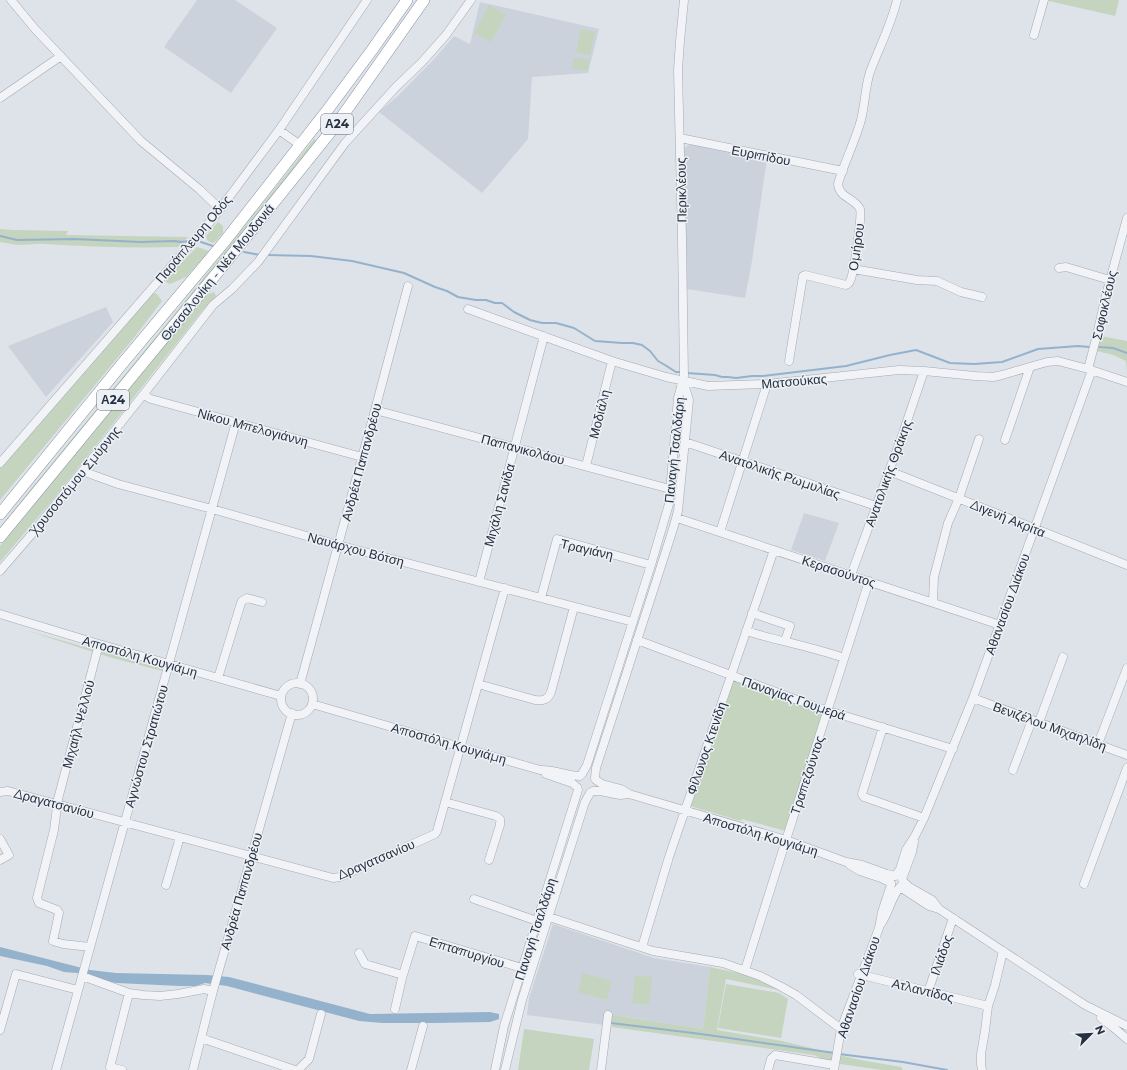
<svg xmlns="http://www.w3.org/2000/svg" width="1127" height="1070" font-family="Montserrat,sans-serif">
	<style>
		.built { fill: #ccd2db }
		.green { fill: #c4d4be }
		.water { fill: #95b2cd }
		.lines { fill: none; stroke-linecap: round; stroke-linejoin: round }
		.stream { stroke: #95b2cd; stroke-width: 2 }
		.minor-casing { stroke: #a3aab3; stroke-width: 9 }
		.highway-casing { stroke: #8490a1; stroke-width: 12 }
		.minor { stroke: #f1f3f7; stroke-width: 8 }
		.highway { stroke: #fff; stroke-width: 11 }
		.labels { text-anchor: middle; stroke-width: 3; stroke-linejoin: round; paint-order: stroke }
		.shield { fill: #edf1f6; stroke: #626a77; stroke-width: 1 }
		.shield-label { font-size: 12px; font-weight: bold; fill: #263041 }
		.street-label { font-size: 13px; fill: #263041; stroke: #edf1f6 }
	</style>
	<rect width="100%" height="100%" fill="#dee3e9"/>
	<!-- built -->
	<path class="built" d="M197,0H235L277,28L231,93L164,47Z
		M480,2L599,29L588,73L532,77L528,139L482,193L379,112L398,96L435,58L454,36L470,44Z
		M691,144L767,158L752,261L745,298L687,289L684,148Z
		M106,307L113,322L46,397L8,346Z
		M804,513L839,523L825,561L791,550Z
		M553,924L654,958L710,967L703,1029L612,1015L604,1025L527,1015L529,998Z"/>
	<!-- green -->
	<path class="green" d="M1049,0H1119L1115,16L1049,1Z
		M489,5L506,15L491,42L474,33Z
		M581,29L595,32L590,55L576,52Z
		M573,58L589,59L588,70L572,69Z
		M314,139L317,141L279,190L0,532V527C105,398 212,270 314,139Z
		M218,222L223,226V233L216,241L212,243L207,240L206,236Z
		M0,229L14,230L68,231L66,235L188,237L178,247C134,248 90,247 46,244C37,243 27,245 18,245C12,244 6,243 0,242Z
		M197,247L209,251L186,277L170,284L166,282L165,279Z
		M150,292L157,294L162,301L133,339L0,500V466Z
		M214,292L216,296L202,311L55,497L0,562V546L205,295Z
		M1101,336L1127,341V371L1126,361L1113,355L1097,351Z
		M25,630L163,669L162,671L109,657Z
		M733,679L824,713L786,831L742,819L741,821L690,806Z
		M710,967L743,974L754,977L779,988L778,990L726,979L717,1030L782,1041L860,1060L901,1067L903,1070H882L840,1064L829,1062L814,1055L612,1027V1015L703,1029Z
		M583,973L612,981L607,1000L578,992Z
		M635,976L652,977L649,1005L632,1003Z
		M726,984L779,993L788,999L781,1038L718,1028Z
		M524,1029L594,1039L589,1070H518Z"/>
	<!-- water -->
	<path class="water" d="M0,947L90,970L116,973L207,975L229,977L370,1014L490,1012L499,1014V1019L490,1022L434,1023H382L359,1021L227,986L205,983L196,986H180L117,983L100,980L77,973L64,972L47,966L0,956Z"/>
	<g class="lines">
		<!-- stream -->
		<path class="stream" d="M0,236L17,240L74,239L141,242L174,241L182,242L189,241
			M201,242L213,246
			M244,252L260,255
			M267,255L311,256L352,261L404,273L435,287L447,291L458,297L476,300H486L495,303H502L514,312L530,320L542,323H556L574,328L595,341L622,343H633L642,345L650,351L658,361L665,365L676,372H682
			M1099,347L1113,348L1127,353
			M687,373L715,375L722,377H728L736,378L752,376H763L846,366L890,355L916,350L950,363L974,364L1002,362L1038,349L1078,346L1089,347
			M611,1023L701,1034L835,1053
			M839,1054L903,1062L947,1070"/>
		<defs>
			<path id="minor" d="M11,0L35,29L141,141L199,189L220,209
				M1034,35L1044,0
				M0,98L61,56
				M279,130L300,145
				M680,138L843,171
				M1059,268L1066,267L1110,280
				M853,269L917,280L937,281L961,292L982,297
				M468,309L612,361L666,377L708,386L767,384L899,370L924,371L975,376L993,377L1002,375L1047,362L1058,361L1088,369L1127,382
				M789,361L803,276L805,275L846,285C849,283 849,284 850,281C854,274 862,216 860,209C855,198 839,198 838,184C844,163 855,142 861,120C865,105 865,87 870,72C879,48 891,25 897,0
				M1088,369L1096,339L1106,295L1127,218
				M143,395L151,399L362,457
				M375,410L670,489
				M1005,440L1030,367
				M685,442L876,506
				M0,463L215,216L279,130L367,0
				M586,466L612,361
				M82,471L118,484L212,509L338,545L633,622
				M889,471L1127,565
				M677,518L1000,625
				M720,532L767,384
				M0,571L31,535L143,395L213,305L232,289L258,262L345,143L396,87L422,62L446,35L471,0
				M851,575L903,433L924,371
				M479,582L544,336
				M541,598L557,539L651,565
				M933,602L934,577L948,523L959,498L979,439
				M752,613L790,626L785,641
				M0,614L99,644L281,696
				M746,631C779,641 812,647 844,658
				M637,640L819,708L953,749
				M218,678L241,603L242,601L247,598L262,602
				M281 699a16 16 0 1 1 32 0a16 16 0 1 1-32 0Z
				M300,684L375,410L408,286
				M478,684L535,700C543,701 548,700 551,692L574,607
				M973,698L1127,755
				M312,704L540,770C554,769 566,776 580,776
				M1039,722L1063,657
				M883,727L862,794L864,797L924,818
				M1098,744L1127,668
				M1013,770L1032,720
				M546,774L572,783L577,787
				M582,774L587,765L651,565L669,504L678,398L684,376L682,239L678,70L680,41L684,0
				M595,778L596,768L673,529L678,511L689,400L683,381
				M596,780L602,784L621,789L629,794L786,840L846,862L862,865L887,874L895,876
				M593,791H600L620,795L629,794
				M0,792L8,791L333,878L340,877L435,834L437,831L505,588
				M445,802L496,816L500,819V825L489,860
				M0,839L9,855L0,860
				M850,865L860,871L881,878L891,883
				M896,875L900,869L906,850L915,836L924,818L973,698L1092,370
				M902,879L912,852L914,842
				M903,881L909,887L932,900L939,909
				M1084,884L1127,768
				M166,885L180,837
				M900,887L929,906L939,909L1085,1005L1127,1026
				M474,899L537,921
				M549,917L653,951L723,963L760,976L780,986L796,995L841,1029
				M881,924C889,912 891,899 899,888
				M90,947L63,944L53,941L59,913L57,910L39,903L37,898L54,830L58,799L99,644
				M642,947L669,857L774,550
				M359,953L365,964L403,975
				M745,970L786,840L869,581
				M858,974L988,1006
				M82,976L129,993L143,995L160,996L178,994L204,989L213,991
				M928,992L953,918
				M395,1009L402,978L415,936L522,968
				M1101,1018L1113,1027L1127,1039
				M0,1030L16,974L78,990
				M201,1038L295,1070
				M56,1070L236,422
				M122,1070L110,1067L129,993
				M193,1070L213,991L292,713
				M298,1070L309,1059L321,1014
				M411,1070L423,1026
				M495,1070L504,1026L510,1007L578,790
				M505,1070L522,1000L585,802L590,793
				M601,1070L608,1015
				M768,1070L771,1059L775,1055L834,1065
				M834,1070L841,1029L879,928L882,912L891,885
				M982,1070L981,1064V1054L985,1031L988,1006L995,985L1003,951"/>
			<path id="highway" d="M0,514L122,364L225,241L326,112L372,50L407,0
				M0,537L226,262L336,125L424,0"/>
		</defs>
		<!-- minor casing -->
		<use href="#minor" class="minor-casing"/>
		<!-- highway casing -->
		<use href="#highway" class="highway-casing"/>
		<!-- minor -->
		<use href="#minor" class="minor"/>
		<!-- highway -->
		<use href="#highway" class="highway"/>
	</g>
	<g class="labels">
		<!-- shield labels -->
		<g class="shield">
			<rect x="321" y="114" width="32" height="20" rx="3"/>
			<rect x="97" y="390" width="32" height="20" rx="3"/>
		</g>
		<g class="shield-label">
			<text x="337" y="128">Α24</text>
			<text x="113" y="404">Α24</text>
		</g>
		<!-- street labels -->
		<g class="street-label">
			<text transform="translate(761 155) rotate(11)" y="5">Ευριπίδου</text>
			<text transform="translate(681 190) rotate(-91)" y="5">Περικλέους</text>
			<text transform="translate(193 239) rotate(-50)" y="5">Παράπλευρη Οδός</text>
			<text transform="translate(856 247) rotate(-82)" y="5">Ομήρου</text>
			<text transform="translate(217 272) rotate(-51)" y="5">Θεσσαλονίκη - Νέα Μουδανιά</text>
			<text transform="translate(1104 305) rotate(-77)" y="5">Σοφοκλέους</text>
			<text transform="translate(794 381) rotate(-5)" y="5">Ματσούκας</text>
			<text transform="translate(599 414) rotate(-76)" y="5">Μοδιάλη</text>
			<text transform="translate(253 427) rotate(15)" y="5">Νίκου Μπελογιάννη</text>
			<text transform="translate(523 449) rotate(15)" y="5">Παπανικολάου</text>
			<text transform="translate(674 450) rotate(-84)" y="5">Παναγή Τσαλδάρη</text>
			<text transform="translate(361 462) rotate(-75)" y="5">Ανδρέα Παπανδρέου</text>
			<text transform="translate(888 473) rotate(-70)" y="5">Ανατολικής Θράκης</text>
			<text transform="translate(780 474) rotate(19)" y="5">Ανατολικής Ρωμυλίας</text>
			<text transform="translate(75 480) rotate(-51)" y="5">Χρυσοστόμου Σμύρνης</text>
			<text transform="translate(499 505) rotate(-75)" y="5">Μιχάλη Σανίδα</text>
			<text transform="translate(1008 518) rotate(22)" y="5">Διγενή Ακρίτα</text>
			<text transform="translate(356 549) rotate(15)" y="5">Ναυάρχου Βότση</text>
			<text transform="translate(587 549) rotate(13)" y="5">Τραγιάνη</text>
			<text transform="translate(839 571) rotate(18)" y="5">Κερασούντος</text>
			<text transform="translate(1007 604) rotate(-70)" y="5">Αθανασίου Διάκου</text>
			<text transform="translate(140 656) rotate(16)" y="5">Αποστόλη Κουγιάμη</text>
			<text transform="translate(794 698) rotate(19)" y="5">Παναγίας Γουμερά</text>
			<text transform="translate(78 724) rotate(-75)" y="5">Μιχαήλ Ψελλού</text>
			<text transform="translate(1050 726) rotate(20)" y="5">Βενιζέλου Μιχαηλίδη</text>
			<text transform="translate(449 743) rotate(16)" y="5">Αποστόλη Κουγιάμη</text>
			<text transform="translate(146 746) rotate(-74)" y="5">Αγνώστου Στρατιώτου</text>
			<text transform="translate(706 748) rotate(-71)" y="5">Φίλωνος Κτενίδη</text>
			<text transform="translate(807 775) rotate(-72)" y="5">Τραπεζούντος</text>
			<text transform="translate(54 803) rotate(15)" y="5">Δραγατσανίου</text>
			<text transform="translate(761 834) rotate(17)" y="5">Αποστόλη Κουγιάμη</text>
			<text transform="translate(376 859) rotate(-23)" y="5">Δραγατσανίου</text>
			<text transform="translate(241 891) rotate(-74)" y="5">Ανδρέα Παπανδρέου</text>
			<text transform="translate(535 929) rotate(-72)" y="5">Παναγή Τσαλδάρη</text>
			<text transform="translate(467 952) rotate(17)" y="5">Επταπυργίου</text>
			<text transform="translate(941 955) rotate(-71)" y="5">Ιλιάδος</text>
			<text transform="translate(858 987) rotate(-71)" y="5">Αθανασίου Διάκου</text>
			<text transform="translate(923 990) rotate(14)" y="5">Ατλαντίδος</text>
		</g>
	</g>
	<!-- north arrow -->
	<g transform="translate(1091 1034) rotate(66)" stroke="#edf1f6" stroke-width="3" paint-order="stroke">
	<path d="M0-3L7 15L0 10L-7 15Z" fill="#263041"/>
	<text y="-6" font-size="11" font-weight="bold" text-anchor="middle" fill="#263041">N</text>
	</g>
</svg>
